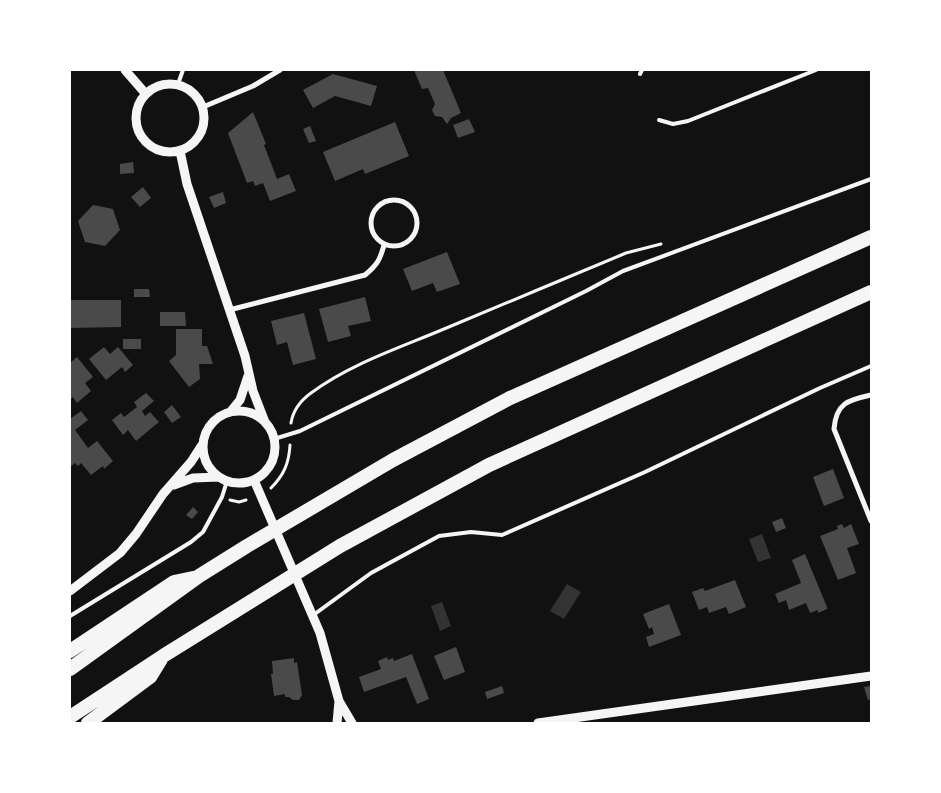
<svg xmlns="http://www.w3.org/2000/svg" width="941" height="793" font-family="'PT Sans',sans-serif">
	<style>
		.water { fill: #333 }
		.building { fill: #4a4a4a }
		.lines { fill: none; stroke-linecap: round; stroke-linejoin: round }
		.path { stroke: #f5f5f5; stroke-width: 3 }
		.service { stroke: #f5f5f5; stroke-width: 4 }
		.minor { stroke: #f5f5f5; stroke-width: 5 }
		.tertiary { stroke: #f5f5f5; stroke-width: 9 }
		.trunk { stroke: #f5f5f5; stroke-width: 14 }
	</style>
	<rect width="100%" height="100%" fill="#111"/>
	<!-- water -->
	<path class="water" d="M762,534L771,558L758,562L749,539Z
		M567,584L581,592L564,619L550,611Z
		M442,602L451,626L440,631L431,606Z"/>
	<!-- building -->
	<path class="building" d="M414,70H443L461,113L451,118L447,124L442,117L435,116L432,110L435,104L428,88L422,89Z
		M333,74L377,86L371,106L335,96L313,108L303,90Z
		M253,112L266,144L264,145L277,179L289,174L296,191L270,201L263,183L255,186L253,181L247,183L228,133Z
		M469,119L475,132L458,138L453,125Z
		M395,122L409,156L365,174L363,169L335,181L323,152Z
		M310,126L316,141L309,143L303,129Z
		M133,162L134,173L120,174V164Z
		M143,187L151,198L140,207L131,197Z
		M223,192L226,203L214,208L209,197Z
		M93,205L113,209L120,230L105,246L85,242L78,221Z
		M447,252L460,284L437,292L433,283L412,291L403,269Z
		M134,289H149L150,297H134Z
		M365,297L371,321L348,326L351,336L328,342L319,309Z
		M70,300H121V327L70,328Z
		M160,312H185L186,326H160Z
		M304,313L316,359L293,365L287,342L277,345L271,321Z
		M176,329H202V346H207L213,364H199L200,379L189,387L169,361L176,355Z
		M123,339H141V349H123Z
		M104,347L110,354L118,347L133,365L125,372L122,367L106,380L89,359Z
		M77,357L93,377L85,383L91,391L77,403L73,397L70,400V363Z
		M146,393L154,401L142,411L145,416L150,412L159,422L136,441L128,430L123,435L112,420L121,413L124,417L137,407L134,402Z
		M172,405L181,417L172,423L164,412Z
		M81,411L88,420L75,430L88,448L97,441L113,461L104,469L103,466L91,475L81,463L78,466L75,463L70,467V419Z
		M833,469L844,498L824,506L813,477Z
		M193,507L198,512L192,519L186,515Z
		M782,518L786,528L776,532L772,522Z
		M842,524L844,528L851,524L859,544L847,548L856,573L838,580L820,536L838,529L837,526Z
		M805,554L827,607V609L818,613V610L810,613L806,603L789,610L786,600L779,603L775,594L801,583L792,560Z
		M735,580L746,607L729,614L726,607L709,613L707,607L699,610L692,592L703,588L705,591Z
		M669,604L681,635L649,647L646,637L654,634L652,627L649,629L643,614Z
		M456,647L465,672L444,680L434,656Z
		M412,654L429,699L417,704L406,677L364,692L359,677L381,669L378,661L387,657L388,660L393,658L394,661Z
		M294,658V663L297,662L302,695L299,700H293L289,697H285V694L274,696L271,674H273L272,661Z
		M502,686L504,693L487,699L485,692Z
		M871,686V699L868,700L864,687Z"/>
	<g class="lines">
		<!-- path -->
		<path class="path" d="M291,423C293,410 300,401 311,393C350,364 399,348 444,329C505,304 565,278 626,253L661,244
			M271,488C284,475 289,463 290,445
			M230,500L239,502L246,500"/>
		<!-- service -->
		<path class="service" d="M640,74L642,70
			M178,84L183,70
			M659,120L673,124L688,121L816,70
			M274,439L300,431L586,291L623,271L871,179
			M70,616L191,542L203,532L222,497L227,481
			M312,616L371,573L439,536L471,532L502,535L645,472L820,388L871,366"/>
		<!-- minor -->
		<path class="minor" d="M203,107L253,86L280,70
			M371 223a23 23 0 1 1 46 0a23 23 0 1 1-46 0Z
			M229,310L365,275C377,265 380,260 384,245
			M871,395C848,400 836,403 834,429L871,521"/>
		<!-- tertiary -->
		<path class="tertiary" d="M125,70L145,93
			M136 118a34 34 0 1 1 68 0a34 34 0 1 1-68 0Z
			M180,151L187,184L245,356L253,391L265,422
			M203 447a36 36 0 1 1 72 0a36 36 0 1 1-72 0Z
			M231,411L240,400L248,376
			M254,480L320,633L339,701L352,723
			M174,485L193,478L219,477
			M70,591L120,553L136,534L163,494L191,462L202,445
			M337,723L339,701
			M538,723L871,676"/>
		<!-- trunk -->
		<path class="trunk" d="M70,651L174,582L193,578
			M70,669L199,576L247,546L393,460L510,398L871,237
			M70,717L163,656L340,546L489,465L871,292
			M88,723L150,677L161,659"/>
	</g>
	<!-- border -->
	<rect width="941" height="793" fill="none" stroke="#ffffff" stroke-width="142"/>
</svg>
